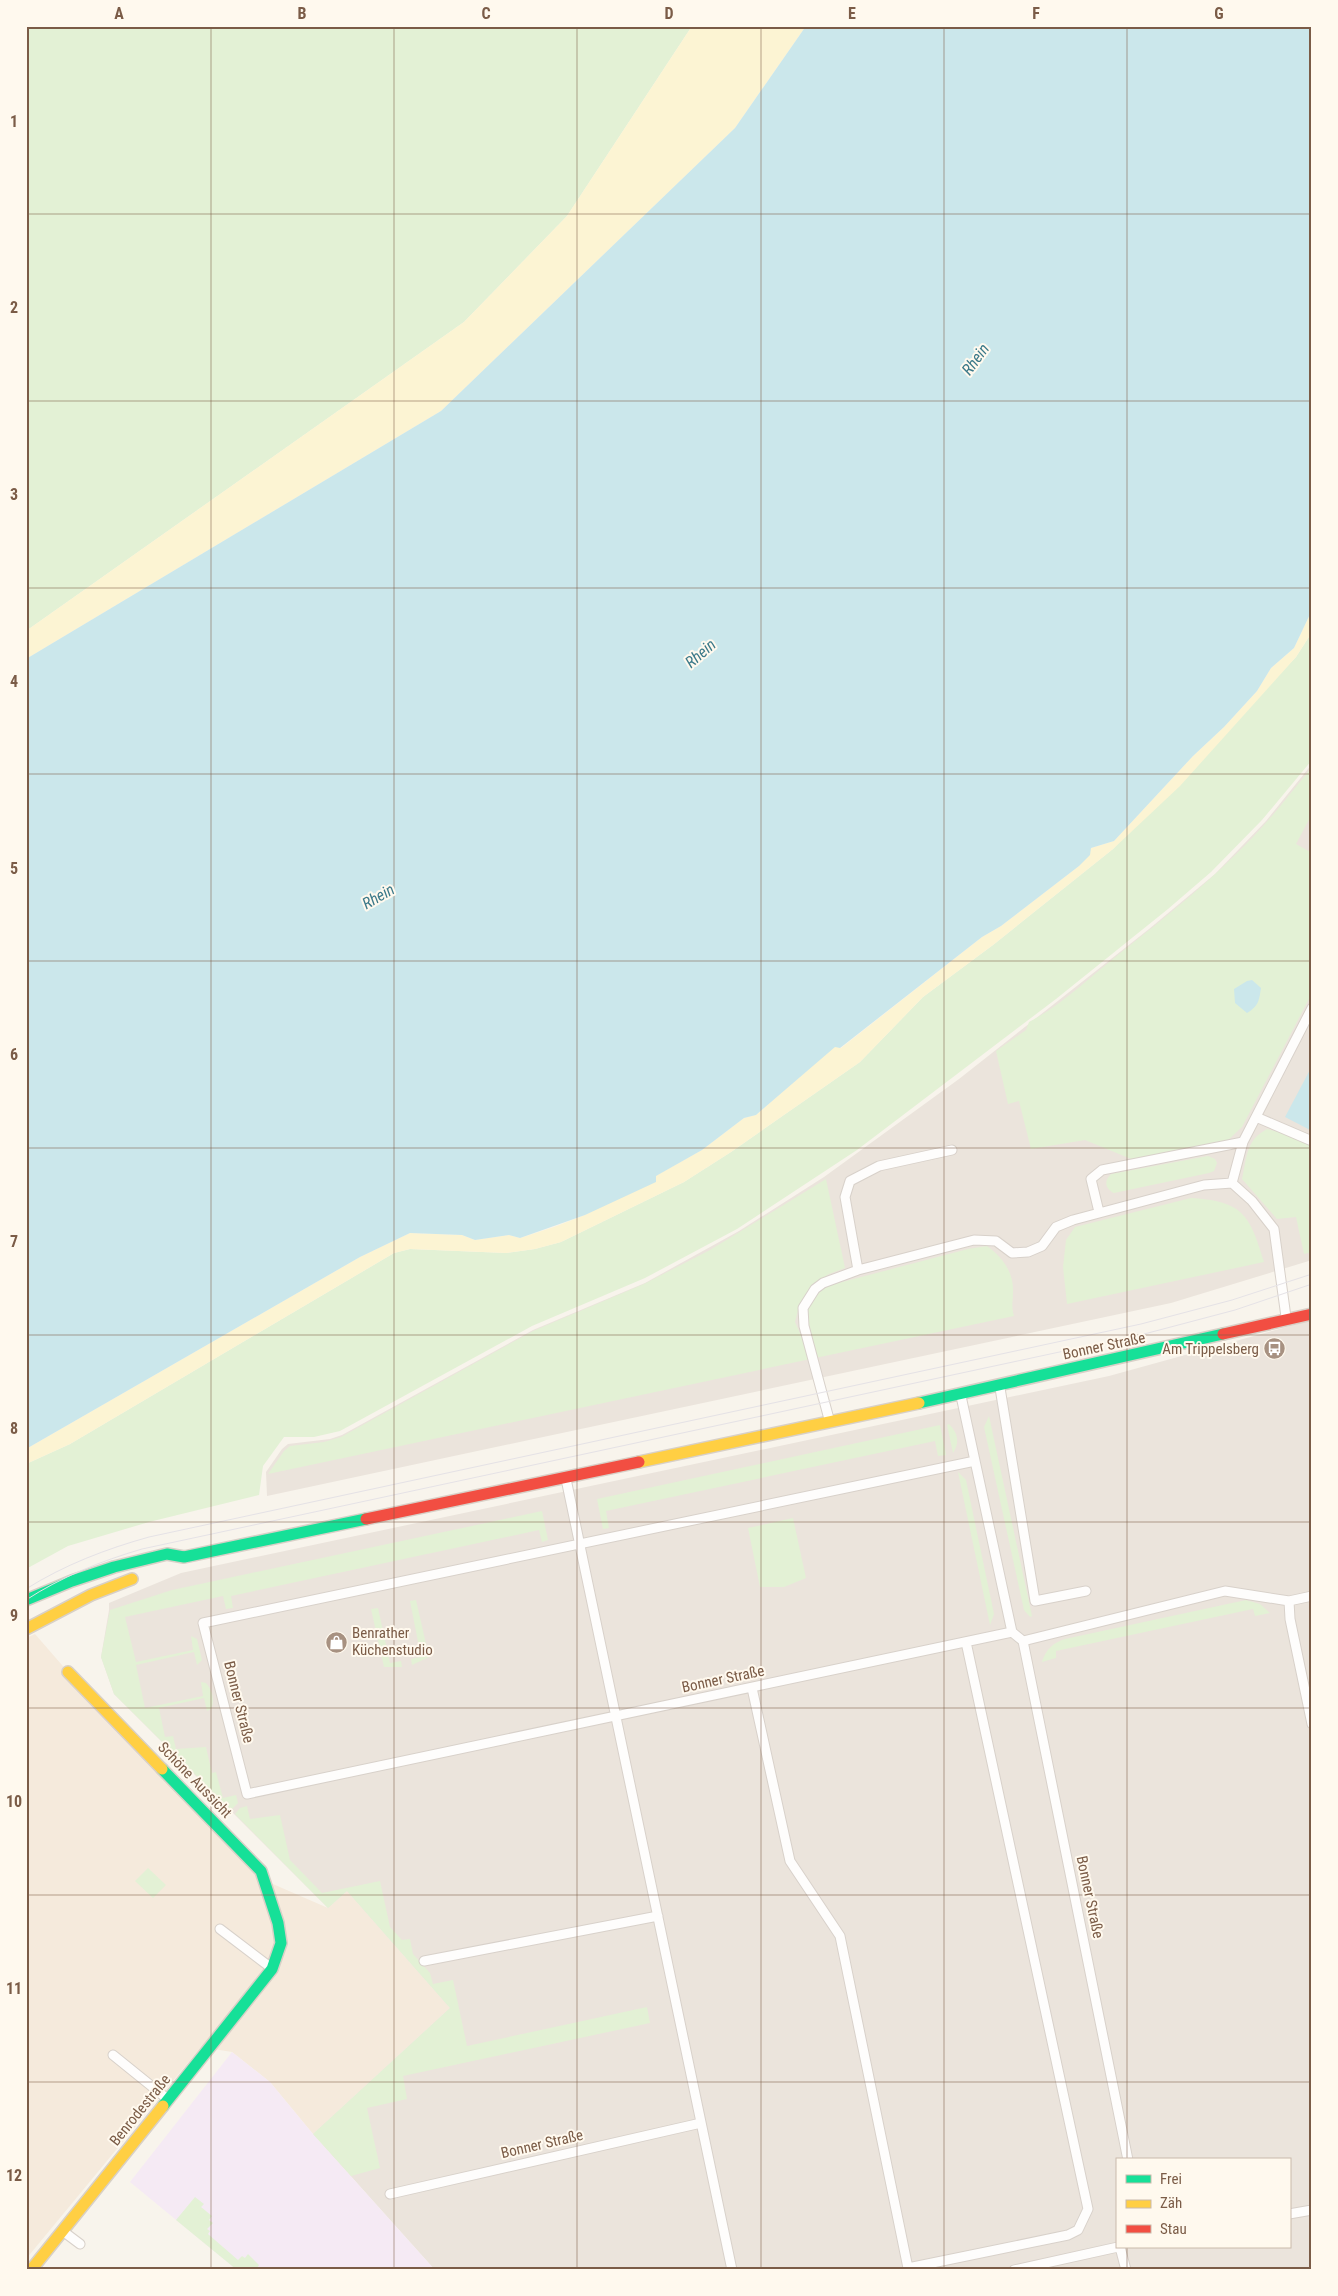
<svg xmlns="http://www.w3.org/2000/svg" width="1338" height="2296" font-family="'Roboto Condensed',sans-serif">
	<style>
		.residential { fill: #f5eadc }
		.industrial { fill: #ebe4dc; fill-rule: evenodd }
		.education { fill: #f5eaf4 }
		.green { fill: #e3f1d5 }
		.sand { fill: #fcf4d3 }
		.water { fill: #cbe7eb }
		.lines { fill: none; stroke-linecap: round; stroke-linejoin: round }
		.lane-casing { stroke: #d8d1ca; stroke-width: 11 }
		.fast-casing { stroke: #d8d0c7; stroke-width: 14 }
		.slow-casing { stroke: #d8d0c7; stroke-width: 14 }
		.jam-casing { stroke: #d8d0c7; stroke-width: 14 }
		.lane { stroke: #fefdfc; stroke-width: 9 }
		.fast { stroke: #16e098; stroke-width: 11 }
		.slow { stroke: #ffcf43; stroke-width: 11 }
		.jam { stroke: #f24e42; stroke-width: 11 }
		.tram { stroke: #e5e2e6; stroke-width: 1 }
		.grid { fill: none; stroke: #7b5c47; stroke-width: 1; stroke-opacity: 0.55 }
		.labels { text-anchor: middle; stroke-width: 4; stroke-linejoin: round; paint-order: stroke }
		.street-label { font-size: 15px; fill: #7b5c47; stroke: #fff9ee }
		.poi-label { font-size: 15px; fill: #7b5c47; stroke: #fff9ee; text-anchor: end }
		.water-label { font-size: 16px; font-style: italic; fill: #3b7989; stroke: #fff9ee }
		.neatline { fill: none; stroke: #7b5c47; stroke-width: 2 }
		.grid-label { font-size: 16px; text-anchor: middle; font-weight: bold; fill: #7b5c47 }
	</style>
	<rect width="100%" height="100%" fill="#f8f4ec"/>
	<!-- residential -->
	<path class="residential" d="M35,1634L88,1695L266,1881L328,1908L347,1891L450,2008L313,2134L270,2082L232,2052L201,2047L26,2259V1638Z"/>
	<!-- industrial -->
	<path class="industrial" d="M1312,764V1260L1171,1303L267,1496L266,1472L282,1449L288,1444L330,1439L342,1435L533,1330L645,1283L739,1231L824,1177L959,1079L1149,929L1215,874L1266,821Z
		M1312,1320V2270H435L313,2134L450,2008L347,1891L328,1908L114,1694L101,1657L109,1610V1603L181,1573L1109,1376ZM1117,2160H1289V2247H1117Z"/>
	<!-- education -->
	<path class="education" d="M232,2052L270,2082L313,2134L435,2270H237L130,2182Z"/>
	<!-- green -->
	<path class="green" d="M26,26H692L567,216L464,322L26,631Z
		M1312,632V760L1262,820L1211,872L1168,909L1056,999L857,1150L737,1229L645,1278L532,1326L340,1431L314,1437H284L263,1466L259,1495L149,1522L68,1546L26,1569V1464L70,1444L394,1253L410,1249L506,1253L535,1249L561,1242L684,1182L731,1152L860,1062L923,997L993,945L1113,849L1296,657Z
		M1312,767V814L1296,844L1312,853V993L1242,1127L1227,1141L1136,1161L1085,1140L1031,1149L1019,1101L1008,1104L996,1051L1026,1030L1029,1022C1062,1005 1090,977 1119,954C1166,917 1212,880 1253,837C1274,815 1293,790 1312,767Z
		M1267,1129L1299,1137L1312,1144V1252L1304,1254L1296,1217L1277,1219L1242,1179C1247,1157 1246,1140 1267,1129Z
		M1208,1156L1215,1159L1217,1163L1214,1171L1209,1173L1114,1193C1106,1189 1103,1182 1111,1174Z
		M826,1179L845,1268L829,1274L814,1284L799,1307L795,1322L805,1344L813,1342L806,1313L814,1297L827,1286L968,1249L987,1246C1002,1257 1014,1272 1013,1292C1013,1302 1011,1306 1014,1316L268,1474L284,1451L290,1446L324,1442L341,1437L533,1331L644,1284L710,1250Z
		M1191,1198C1243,1201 1250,1215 1264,1262L1067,1304L1063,1267L1066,1240L1075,1227Z
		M989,1416L1032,1616L1030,1617L1024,1610L984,1427Z
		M949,1424C958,1433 960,1443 953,1453L947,1425Z
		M940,1425L946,1455L938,1456L935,1441L606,1511L609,1528L603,1529L597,1499Z
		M958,1472L966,1480L994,1614L990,1625Z
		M542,1511L548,1540L542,1542L539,1530L231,1596L233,1608L226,1609L223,1596L125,1617L136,1662L193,1650L191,1636L197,1639L202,1660L197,1665L194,1652L136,1665L145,1708L203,1696L201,1682L206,1683C212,1689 215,1701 211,1709L207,1711L204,1698L159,1708L165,1737L173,1736L176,1749L206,1747L212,1773L216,1772L223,1798L236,1795L238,1803L231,1810L114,1694L101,1657L110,1610L172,1590Z
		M793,1518L806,1578L784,1587H760L748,1528Z
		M416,1600L429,1657L412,1665L411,1659L421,1657L410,1601Z
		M1246,1600L1260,1604L1270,1613L1255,1616L1253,1609L1056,1651V1658L1042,1662C1046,1649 1053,1643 1065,1639Z
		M378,1608L390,1663L401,1661L402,1667H384L371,1609Z
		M247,1806L250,1819L280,1815L290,1860L322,1893L380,1881L390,1927L402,1940L410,1939L413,1954L430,1973L433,1984L453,1980L467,2046L647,2007L650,2023L403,2076L407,2099L367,2108L380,2168L351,2176L313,2134L450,2008L347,1891L328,1908L235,1814L240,1808Z
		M148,1868L166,1885L153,1898L135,1881Z
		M195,2197L204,2204L201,2207L212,2216L209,2220L213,2223L207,2229L210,2231L208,2234L238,2260L242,2256L245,2258L248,2254L259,2265L257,2268L259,2270H237L176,2220Z"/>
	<!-- sand -->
	<path class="sand" d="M692,26H806L735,128L441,411L26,659V631L464,322L567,216Z
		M1312,610V632L1296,657L1180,786L1113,849L993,945L923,997L860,1062L731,1152L684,1182L561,1242L535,1249L506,1253L410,1249L394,1253L70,1444L26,1464V1449L360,1257L410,1233L462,1235L475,1240L509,1235L520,1238L554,1227L585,1215L702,1150L744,1118L756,1115L835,1046L841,1048L982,937L1001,926L1079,866L1091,848L1114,841L1193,756L1224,727L1257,691L1271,668L1294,648Z"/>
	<!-- water -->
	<path class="water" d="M806,26H1312V610L1294,648L1271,668L1257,691L1224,727L1193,756L1114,841L1091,848L1090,855L1079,866L1001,926L982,937L840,1048L835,1047L756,1115L744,1118L702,1150L656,1176V1182L585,1215L520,1238L509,1235L475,1240L462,1235L410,1233L360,1257L26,1449V659L441,411L735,128Z
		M1252,980L1261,988C1259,1000 1259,1006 1247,1013L1235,1003L1234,989L1247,981Z
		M1312,1066V1131L1285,1117Z"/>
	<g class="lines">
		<defs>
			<path id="lane" d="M1256,1117L1312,1141
				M1232,1183L1243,1142L1312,1008
				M1099,1212L1091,1179L1102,1170L1243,1142
				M858,1270L845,1197L850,1181L879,1166L952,1150
				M1000,1388L1035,1601L1086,1591
				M961,1396L1012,1632L1023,1641L1128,2160
				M829,1419L804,1326L803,1308L815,1289L823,1283L858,1270L974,1240L996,1241L1012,1253L1028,1252L1042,1246L1056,1227L1073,1220L1204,1185L1232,1183L1252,1201L1274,1229L1286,1317
				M975,1461L203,1623L247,1794L1012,1632
				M566,1479L732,2270
				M1289,1601L1312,1596
				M1023,1641L1225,1591L1289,1601L1290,1619L1312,1724
				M752,1688L790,1861L840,1936L908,2268L1068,2235L1078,2230L1088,2209L966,1642
				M220,1929L270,1967
				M424,1961L658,1916
				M113,2055L165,2097
				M390,2194L701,2123
				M1289,2214L1312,2210
				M64,2232L80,2244
				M1120,2247L1126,2270
				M1014,2270L1118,2247"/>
			<path id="fast" d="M919,1403L1223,1334
				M26,1600L72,1581L114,1567L167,1554L184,1557L366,1519
				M162,1769L261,1871L278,1923L281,1943L272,1969L163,2106"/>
			<path id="slow" d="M639,1462L919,1403
				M26,1629L91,1595L132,1579
				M68,1672L162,1769
				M31,2270L163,2106"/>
			<path id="jam" d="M1223,1334L1312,1314
				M366,1519L639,1462"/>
		</defs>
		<!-- lane casing -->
		<use href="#lane" class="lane-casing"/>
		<!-- fast casing -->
		<use href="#fast" class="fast-casing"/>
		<!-- slow casing -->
		<use href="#slow" class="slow-casing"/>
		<!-- jam casing -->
		<use href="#jam" class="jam-casing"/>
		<!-- lane -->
		<use href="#lane" class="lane"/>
		<!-- fast -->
		<use href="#fast" class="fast"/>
		<!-- slow -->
		<use href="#slow" class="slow"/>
		<!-- jam -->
		<use href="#jam" class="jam"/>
		<!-- tram -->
		<path class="tram" d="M26,1589C64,1565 106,1549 149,1537L1141,1324L1232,1300L1312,1274
			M26,1600C61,1577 101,1561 142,1549L1148,1333L1235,1310L1312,1284"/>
	</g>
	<!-- grid -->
	<path class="grid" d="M211,26V2270M394,26V2270M577,26V2270M761,26V2270M944,26V2270M1127,26V2160M26,214H1312M26,401H1312M26,588H1312M26,774H1312M26,961H1312M26,1148H1312M26,1335H1312M26,1522H1312M26,1708H1312M26,1895H1312M26,2082H1312M1127,2247V2270"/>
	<!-- icons -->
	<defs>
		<symbol id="bus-disc" viewBox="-11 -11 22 22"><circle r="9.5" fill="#a79181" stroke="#fff9ee"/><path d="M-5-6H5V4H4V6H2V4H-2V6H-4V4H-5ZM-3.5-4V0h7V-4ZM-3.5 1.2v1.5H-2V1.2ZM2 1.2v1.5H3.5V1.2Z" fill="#fff"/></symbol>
		<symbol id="shop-disc" viewBox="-11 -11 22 22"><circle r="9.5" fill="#a79181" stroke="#fff9ee"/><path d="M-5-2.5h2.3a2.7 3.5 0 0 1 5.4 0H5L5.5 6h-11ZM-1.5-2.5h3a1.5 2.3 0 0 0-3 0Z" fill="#fff"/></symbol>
	</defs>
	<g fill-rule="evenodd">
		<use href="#bus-disc" x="1262" y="1336" width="25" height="25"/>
		<use href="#shop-disc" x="324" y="1630" width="25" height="25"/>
	</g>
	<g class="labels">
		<!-- street labels -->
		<g class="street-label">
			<text transform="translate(1104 1346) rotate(-12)" y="5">Bonner Straße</text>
			<text transform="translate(723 1679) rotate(-12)" y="5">Bonner Straße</text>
			<text transform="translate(239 1702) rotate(76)" y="5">Bonner Straße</text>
			<text transform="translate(195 1780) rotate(46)" y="5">Schöne Aussicht</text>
			<text transform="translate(1090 1897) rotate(78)" y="5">Bonner Straße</text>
			<text transform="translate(140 2110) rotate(-51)" y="5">Benrodestraße</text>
			<text transform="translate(542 2144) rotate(-13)" y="5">Bonner Straße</text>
		</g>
		<!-- poi labels -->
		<g class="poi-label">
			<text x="1259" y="1354">Am Trippelsberg</text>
			<text x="352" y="1638" text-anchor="start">Benrather<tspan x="352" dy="17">Küchenstudio</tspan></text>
		</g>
		<!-- water labels -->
		<g class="water-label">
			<text transform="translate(975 359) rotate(-54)" y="6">Rhein</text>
			<text transform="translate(700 653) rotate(-41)" y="6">Rhein</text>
			<text transform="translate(378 896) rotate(-30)" y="6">Rhein</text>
		</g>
	</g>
	<!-- border -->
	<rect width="1338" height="2296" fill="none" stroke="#fff9ee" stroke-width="55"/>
	<!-- legend -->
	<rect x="1116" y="2158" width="175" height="90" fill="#fff9ee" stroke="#cabaab"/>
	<rect x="1126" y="2175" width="25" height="8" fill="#16e098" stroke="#cabaab"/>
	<text x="1160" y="2184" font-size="15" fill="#7b5c47">Frei</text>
	<rect x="1126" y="2200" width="25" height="8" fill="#ffcf43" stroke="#cabaab"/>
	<text x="1160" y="2208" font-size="15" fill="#7b5c47">Zäh</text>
	<rect x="1126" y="2225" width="25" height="8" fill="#f24e42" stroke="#cabaab"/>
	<text x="1160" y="2234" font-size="15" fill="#7b5c47">Stau</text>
	<rect x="28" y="28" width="1282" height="2240" class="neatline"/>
	<g class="grid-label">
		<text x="119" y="19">A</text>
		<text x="302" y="19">B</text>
		<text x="486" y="19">C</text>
		<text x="669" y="19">D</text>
		<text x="852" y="19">E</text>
		<text x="1036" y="19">F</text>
		<text x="1219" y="19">G</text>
		<text x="14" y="127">1</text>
		<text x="14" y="313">2</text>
		<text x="14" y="500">3</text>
		<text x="14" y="687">4</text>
		<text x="14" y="874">5</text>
		<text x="14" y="1060">6</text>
		<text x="14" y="1247">7</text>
		<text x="14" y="1434">8</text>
		<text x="14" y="1621">9</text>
		<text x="14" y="1807">10</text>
		<text x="14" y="1994">11</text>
		<text x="14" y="2181">12</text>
	</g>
</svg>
